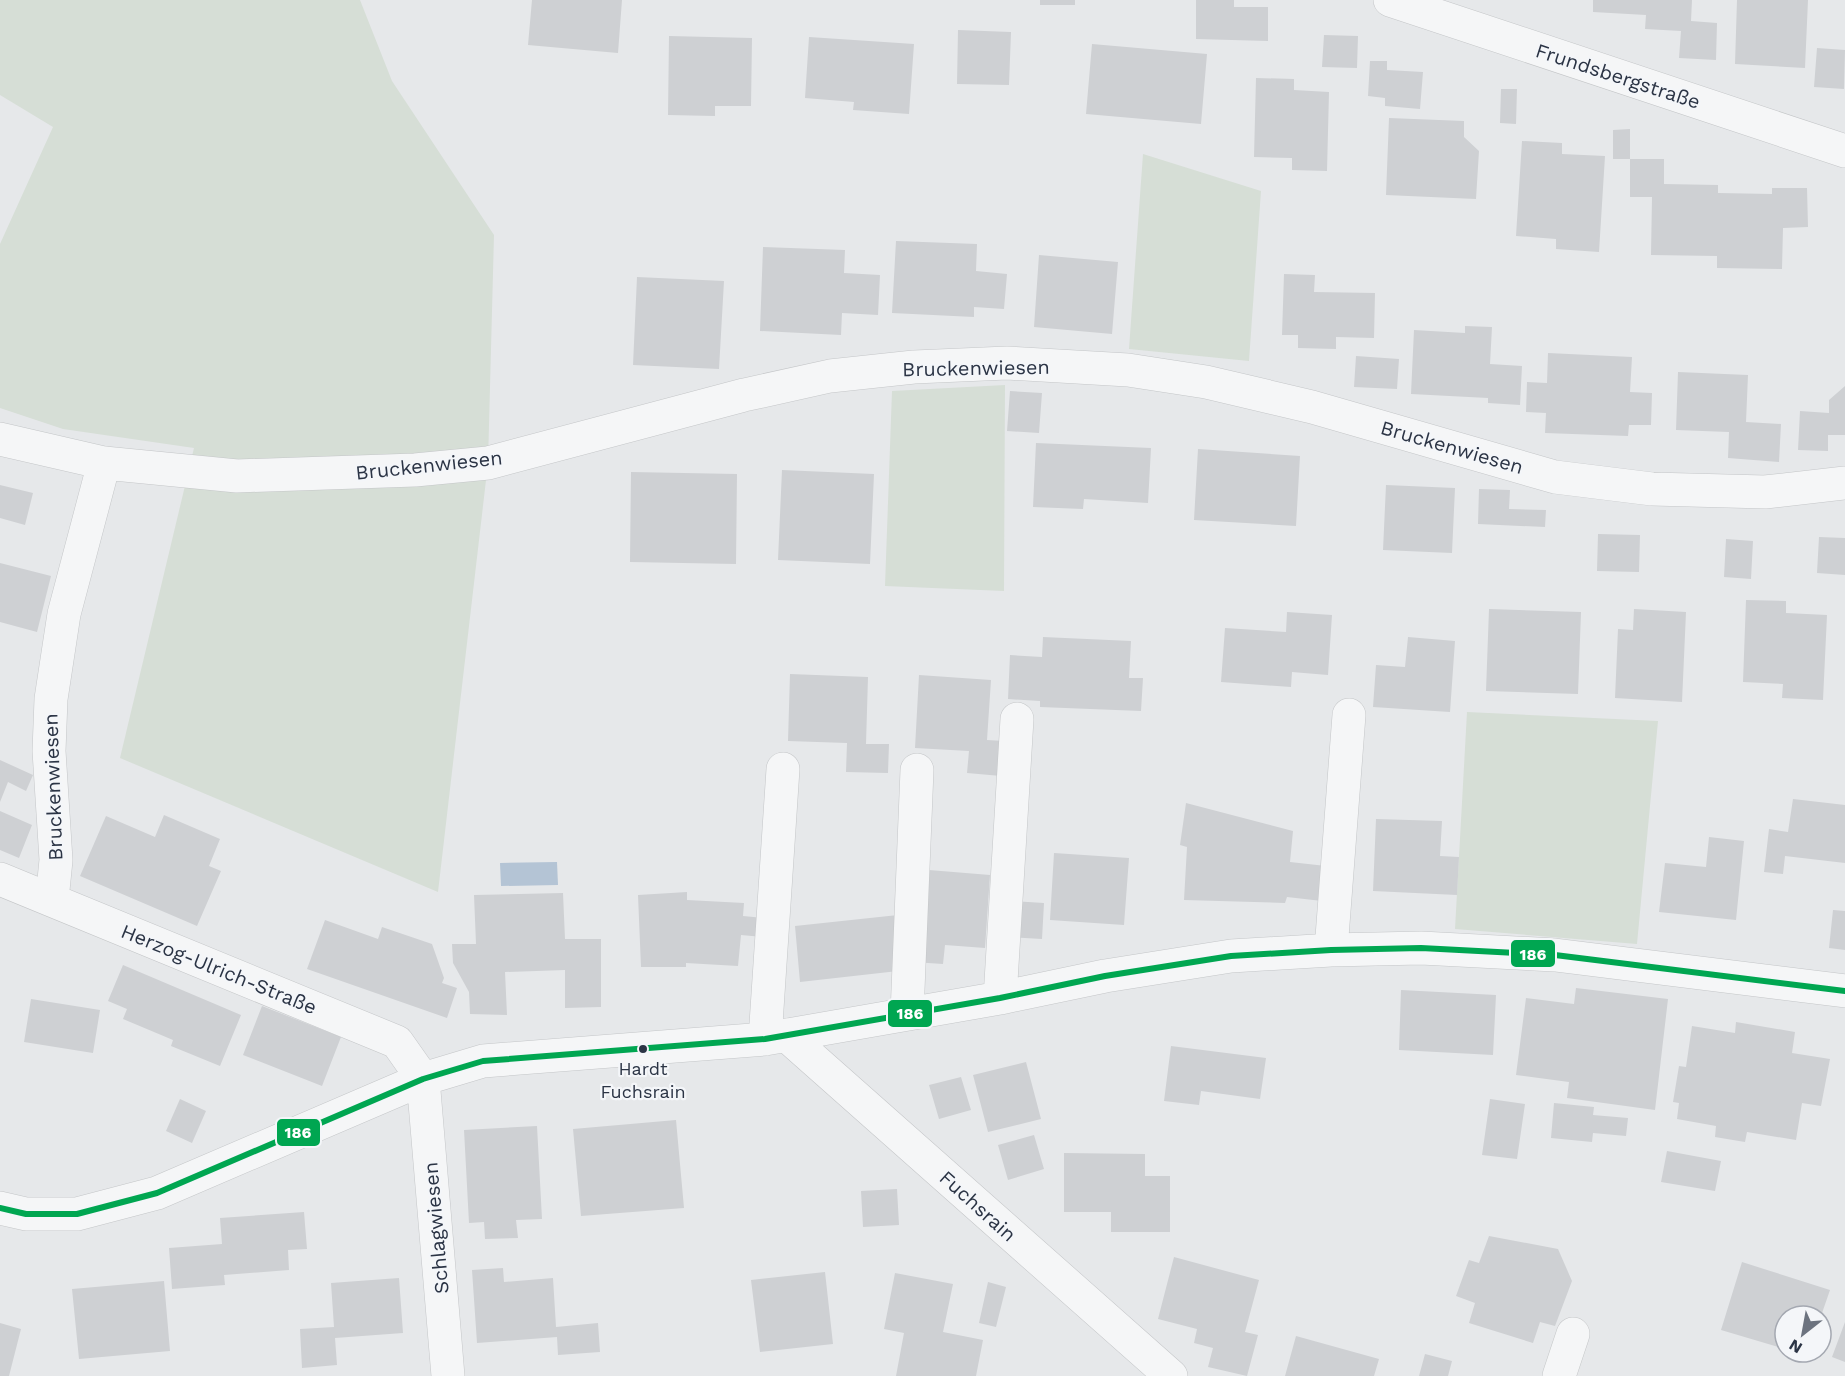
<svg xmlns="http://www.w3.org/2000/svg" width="1845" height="1376" font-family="'Work Sans',sans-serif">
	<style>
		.green { fill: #d6ded6 }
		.water { fill: #b4c4d5 }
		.building { fill: #ced0d3 }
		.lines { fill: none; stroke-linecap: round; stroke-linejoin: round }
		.minor-casing { stroke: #c4c6c8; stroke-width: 34 }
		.minor { stroke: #f5f6f7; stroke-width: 33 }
		.bus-1-casing { stroke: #f4f6f9; stroke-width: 10 }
		.bus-1 { stroke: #00a651; stroke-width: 6 }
		.bus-dot { fill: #2b3445; stroke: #f4f6f9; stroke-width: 2 }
		.labels { text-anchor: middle; stroke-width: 4.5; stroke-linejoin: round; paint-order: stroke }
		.bus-label { font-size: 18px; fill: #2b3445; stroke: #f4f6f9 }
		.street-label { font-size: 20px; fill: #2b3445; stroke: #f4f6f9 }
		.line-badge { stroke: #f4f6f9; stroke-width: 2 }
		.badge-label { font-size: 16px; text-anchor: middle; font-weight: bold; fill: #fff }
	</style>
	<rect width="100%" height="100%" fill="#e6e8ea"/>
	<!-- green -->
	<path class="green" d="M0,0H360L392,81L494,235L488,463L438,892L120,758L194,448L63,429L0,408V244L53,127L0,95Z
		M1143,154L1261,191L1249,361L1129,349Z
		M1005,385L1004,591L885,586L892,391Z
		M1467,712L1658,721L1637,944L1455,929Z"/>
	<!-- water -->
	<path class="water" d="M557,862L558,885L501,886L500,863Z"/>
	<!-- building -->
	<path class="building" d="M532,0H622L618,53L528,45Z
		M1040,0H1075V5H1040Z
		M1196,0H1234V7H1268V41L1196,39Z
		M1593,0H1692L1691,21L1717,23L1716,60L1679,58L1681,31L1645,29L1646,15L1593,12Z
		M1737,0H1808L1805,68L1735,64Z
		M958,30L1011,32L1009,85L957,84Z
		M1324,35L1358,36L1357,68L1322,67Z
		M669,36L752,38L751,106H715V116L668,115Z
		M809,37L914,44L909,114L853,110L854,102L805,98Z
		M1092,44L1207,54L1201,124L1086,114Z
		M1817,48L1845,50L1844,89L1814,87Z
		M1370,61H1387V70L1423,72L1420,109L1385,106V98L1368,96Z
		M1256,78L1294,79V90L1329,92L1327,171L1292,170V158L1254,157Z
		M1501,89H1517L1516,124L1500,123Z
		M1389,118L1464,121V137L1479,151L1476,199L1386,195Z
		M1630,129V159H1613V130Z
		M1522,141L1562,143V154L1605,156L1599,252L1556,249V239L1516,236Z
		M1630,159H1664V184L1718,185V193L1772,194V188H1807L1808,227L1783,228L1782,269L1717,268V256L1651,255L1652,197H1630Z
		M896,241L977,244L976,271L1007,274L1004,309L974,307V317L892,313Z
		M763,247L845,250L844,273L880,275L878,315L842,313L841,335L760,331Z
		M1039,255L1118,262L1112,334L1034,327Z
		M1284,274L1315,275L1314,292L1375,293L1374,338L1336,337V349L1298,348V335H1282Z
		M637,277L724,281L719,369L633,365Z
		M1465,326L1492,327L1490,364L1522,366L1520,405L1488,403V398L1411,394L1414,330L1465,333Z
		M1548,353L1632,357L1630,392L1652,393L1651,425H1629L1628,436L1545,433L1546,413L1526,412L1527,382L1547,383Z
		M1356,356L1399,359L1397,389L1354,387Z
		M1678,372L1748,375L1746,422L1781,424L1779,462L1728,458L1729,432L1676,430Z
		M1845,386V435H1828V451L1798,450L1800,411L1829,413V400Z
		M1010,391L1042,393L1039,433L1007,431Z
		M1036,443L1151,448L1148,503L1084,499L1083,509L1033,507Z
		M1198,449L1300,456L1296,526L1194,520Z
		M782,470L874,474L870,564L778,560Z
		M631,472L737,474L736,564L630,562Z
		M0,485L33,493L25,525L0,518Z
		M1386,485L1455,488L1452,553L1383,550Z
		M1479,489L1510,490L1509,509L1546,510L1545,527L1478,524Z
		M1598,534L1640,535L1639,572L1597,571Z
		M1819,537L1845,538V575L1817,573Z
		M1726,539L1753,541L1751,579L1724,577Z
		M0,563L51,576L37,632L0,622Z
		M1746,600L1786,601V613L1827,615L1823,700L1782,698L1783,684L1743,682Z
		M1489,609L1581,612L1578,694L1486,691Z
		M1634,609L1686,612L1682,702L1615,698L1618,629L1633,630Z
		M1287,612L1332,615L1328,675L1292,672L1291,687L1221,682L1225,628L1286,632Z
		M1043,637L1131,641L1129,678H1143L1141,711L1040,707V701L1008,699L1010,655L1042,657Z
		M1408,637L1455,641L1450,712L1373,707L1376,665L1405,667Z
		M790,674L868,677L866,744H889L888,773L846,772L847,743L788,741Z
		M919,675L991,680L987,740L1004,741L1001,776L967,773L969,751L915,748Z
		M0,760L33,775L26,791L8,782L0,802Z
		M1793,799L1845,805V863L1785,856L1783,874L1764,872L1769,829L1788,832Z
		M1186,803L1293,831L1290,862L1326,866L1322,901L1287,897L1285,903L1184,900L1187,847L1180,845Z
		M0,811L32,825L19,858L0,850Z
		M164,815L220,839L209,866L221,871L197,926L80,876L106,816L155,837Z
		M1376,819L1442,821L1440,856L1459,857L1457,895L1373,891Z
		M1709,837L1744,841L1736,920L1659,912L1665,863L1706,867Z
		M1054,853L1129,858L1124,925L1050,920Z
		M929,870L990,875L985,948L945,945L943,964L913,962Z
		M687,892V900L744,903L743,916L765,918L763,937L741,935L738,966L686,963V967H641L638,895Z
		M563,893L565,939H601V1007L565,1008V970L505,972L507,1015L470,1014L469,992L453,963L452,944H476L474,895Z
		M1010,901L1044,903L1042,939L1008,937Z
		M1833,910L1845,911V950L1829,948Z
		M898,915V971L800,982L795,926Z
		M325,920L378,939L382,927L432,944L444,978L442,983L457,988L447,1018L307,969Z
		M123,965L241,1015L220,1066L171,1046L173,1040L123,1019L127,1009L108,1001Z
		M1576,988L1668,999L1655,1110L1567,1098L1569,1082L1516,1075L1526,998L1574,1004Z
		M1401,990L1496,995L1493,1055L1399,1050Z
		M31,999L100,1010L93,1053L24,1042Z
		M262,1006L341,1037L322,1086L243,1055Z
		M1736,1022L1795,1032L1792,1053L1830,1059L1821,1106L1802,1103L1796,1140L1747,1132L1745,1142L1715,1137L1716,1126L1677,1119L1679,1103L1673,1102L1679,1066L1686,1067L1692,1026L1735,1033Z
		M1171,1046L1266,1058L1260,1099L1201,1091L1199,1105L1164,1101Z
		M1026,1062L1041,1119L988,1132L973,1075Z
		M961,1077L971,1110L939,1119L929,1085Z
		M180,1099L206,1111L192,1143L166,1131Z
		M1490,1099L1525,1104L1517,1159L1482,1155Z
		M1554,1103L1594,1107L1593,1115L1628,1118L1626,1136L1593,1133L1592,1142L1551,1138Z
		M676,1120L684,1208L581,1216L573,1129Z
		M537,1126L542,1219L516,1220L518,1238L485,1239L484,1222L469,1223L464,1130Z
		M1034,1135L1044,1169L1008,1180L998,1145Z
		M1667,1151L1721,1161L1715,1191L1661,1182Z
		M1064,1153L1145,1154V1176H1170V1232H1111V1212H1064Z
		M897,1189L899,1225L863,1227L861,1191Z
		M304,1212L307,1249L288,1250L289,1270L224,1275L225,1285L172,1289L169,1248L222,1244L220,1218Z
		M1489,1236L1558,1249L1572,1281L1555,1326L1540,1322L1533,1343L1469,1323L1475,1303L1456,1296L1469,1260L1479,1263Z
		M1174,1257L1259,1280L1245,1332L1258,1335L1247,1376L1208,1367L1213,1348L1194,1343L1197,1329L1158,1319Z
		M1742,1262L1830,1290L1821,1316H1785V1349L1721,1330Z
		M503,1268L504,1282L553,1278L556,1327L598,1323L600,1352L558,1355L557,1337L477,1343L472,1270Z
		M825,1272L833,1344L760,1352L751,1280Z
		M895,1273L953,1284L943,1332L983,1340L976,1376H896L904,1333L884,1329Z
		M399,1278L403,1333L335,1338L337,1365L302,1368L300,1329L334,1327L331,1283Z
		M164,1281L170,1351L79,1359L72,1289Z
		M988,1282L1006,1287L996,1327L979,1323Z
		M1845,1322V1362L1832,1357Z
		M0,1323L21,1329L9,1376H0Z
		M1296,1336L1379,1359L1374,1376H1285Z
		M1425,1354L1452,1361L1448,1376H1419Z"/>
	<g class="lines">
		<defs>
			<path id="minor" d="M1390,0L1845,151
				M0,439L104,463L237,476L415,470L488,463L744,395L830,376L914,367L1007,363L1128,370L1206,382L1312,407L1555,477L1652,489L1765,492L1845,483
				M0,879L397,1042L423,1079L448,1376
				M52,900L56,860L49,751L51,699L64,614L104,463
				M1331,950L1349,715
				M1000,998L1017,719
				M907,1014L917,770
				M786,1035L1171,1376
				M765,1039L783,769
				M0,1208L26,1214H77L157,1193L423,1079L483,1061L765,1039L1000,998L1105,976L1231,956L1331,950L1421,948L1555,955L1845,991
				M1559,1376L1573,1334"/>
		</defs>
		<!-- minor casing -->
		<use href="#minor" class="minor-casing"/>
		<!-- minor -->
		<use href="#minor" class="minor"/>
		<defs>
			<path id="bus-1" d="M0,1208L26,1214H77L157,1193L423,1079L483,1061L765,1039L1000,998L1105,976L1231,956L1331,950L1421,948L1555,955L1845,991"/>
		</defs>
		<!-- bus-1 casing -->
		<use href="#bus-1" class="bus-1-casing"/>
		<!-- bus-1 -->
		<use href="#bus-1" class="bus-1"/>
	</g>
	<!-- markers -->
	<circle class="bus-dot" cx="643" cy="1049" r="5"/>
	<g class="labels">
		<!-- bus labels -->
		<g class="bus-label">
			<text x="643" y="1075">Hardt<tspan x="643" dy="23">Fuchsrain</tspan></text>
		</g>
		<!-- street labels -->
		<g class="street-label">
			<text transform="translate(1618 76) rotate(18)" y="7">Frundsbergstraße</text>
			<text transform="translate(976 368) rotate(-1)" y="7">Bruckenwiesen</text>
			<text transform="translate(1452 447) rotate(16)" y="7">Bruckenwiesen</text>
			<text transform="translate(429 465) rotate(-6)" y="7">Bruckenwiesen</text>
			<text transform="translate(53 787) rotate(-92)" y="7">Bruckenwiesen</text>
			<text transform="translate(219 969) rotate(22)" y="7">Herzog-Ulrich-Straße</text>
			<text transform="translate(978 1206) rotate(42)" y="7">Fuchsrain</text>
			<text transform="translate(436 1228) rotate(-95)" y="7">Schlagwiesen</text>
		</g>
	</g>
	<g class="line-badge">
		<rect x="1510" y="939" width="46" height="29" rx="6" fill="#00a651"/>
		<rect x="887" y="999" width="46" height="29" rx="6" fill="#00a651"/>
		<rect x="276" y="1118" width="45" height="29" rx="6" fill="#00a651"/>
	</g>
	<g class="badge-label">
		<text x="1533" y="960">186</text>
		<text x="910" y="1019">186</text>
		<text x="298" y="1138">186</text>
	</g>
	<!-- north arrow -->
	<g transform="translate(1803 1334) rotate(211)"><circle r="28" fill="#f4f6f9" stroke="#a4a8b1" stroke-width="1.5"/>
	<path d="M0-4.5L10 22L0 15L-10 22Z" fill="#6c737f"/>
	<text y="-9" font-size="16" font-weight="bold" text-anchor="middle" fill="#2b3445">N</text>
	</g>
</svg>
